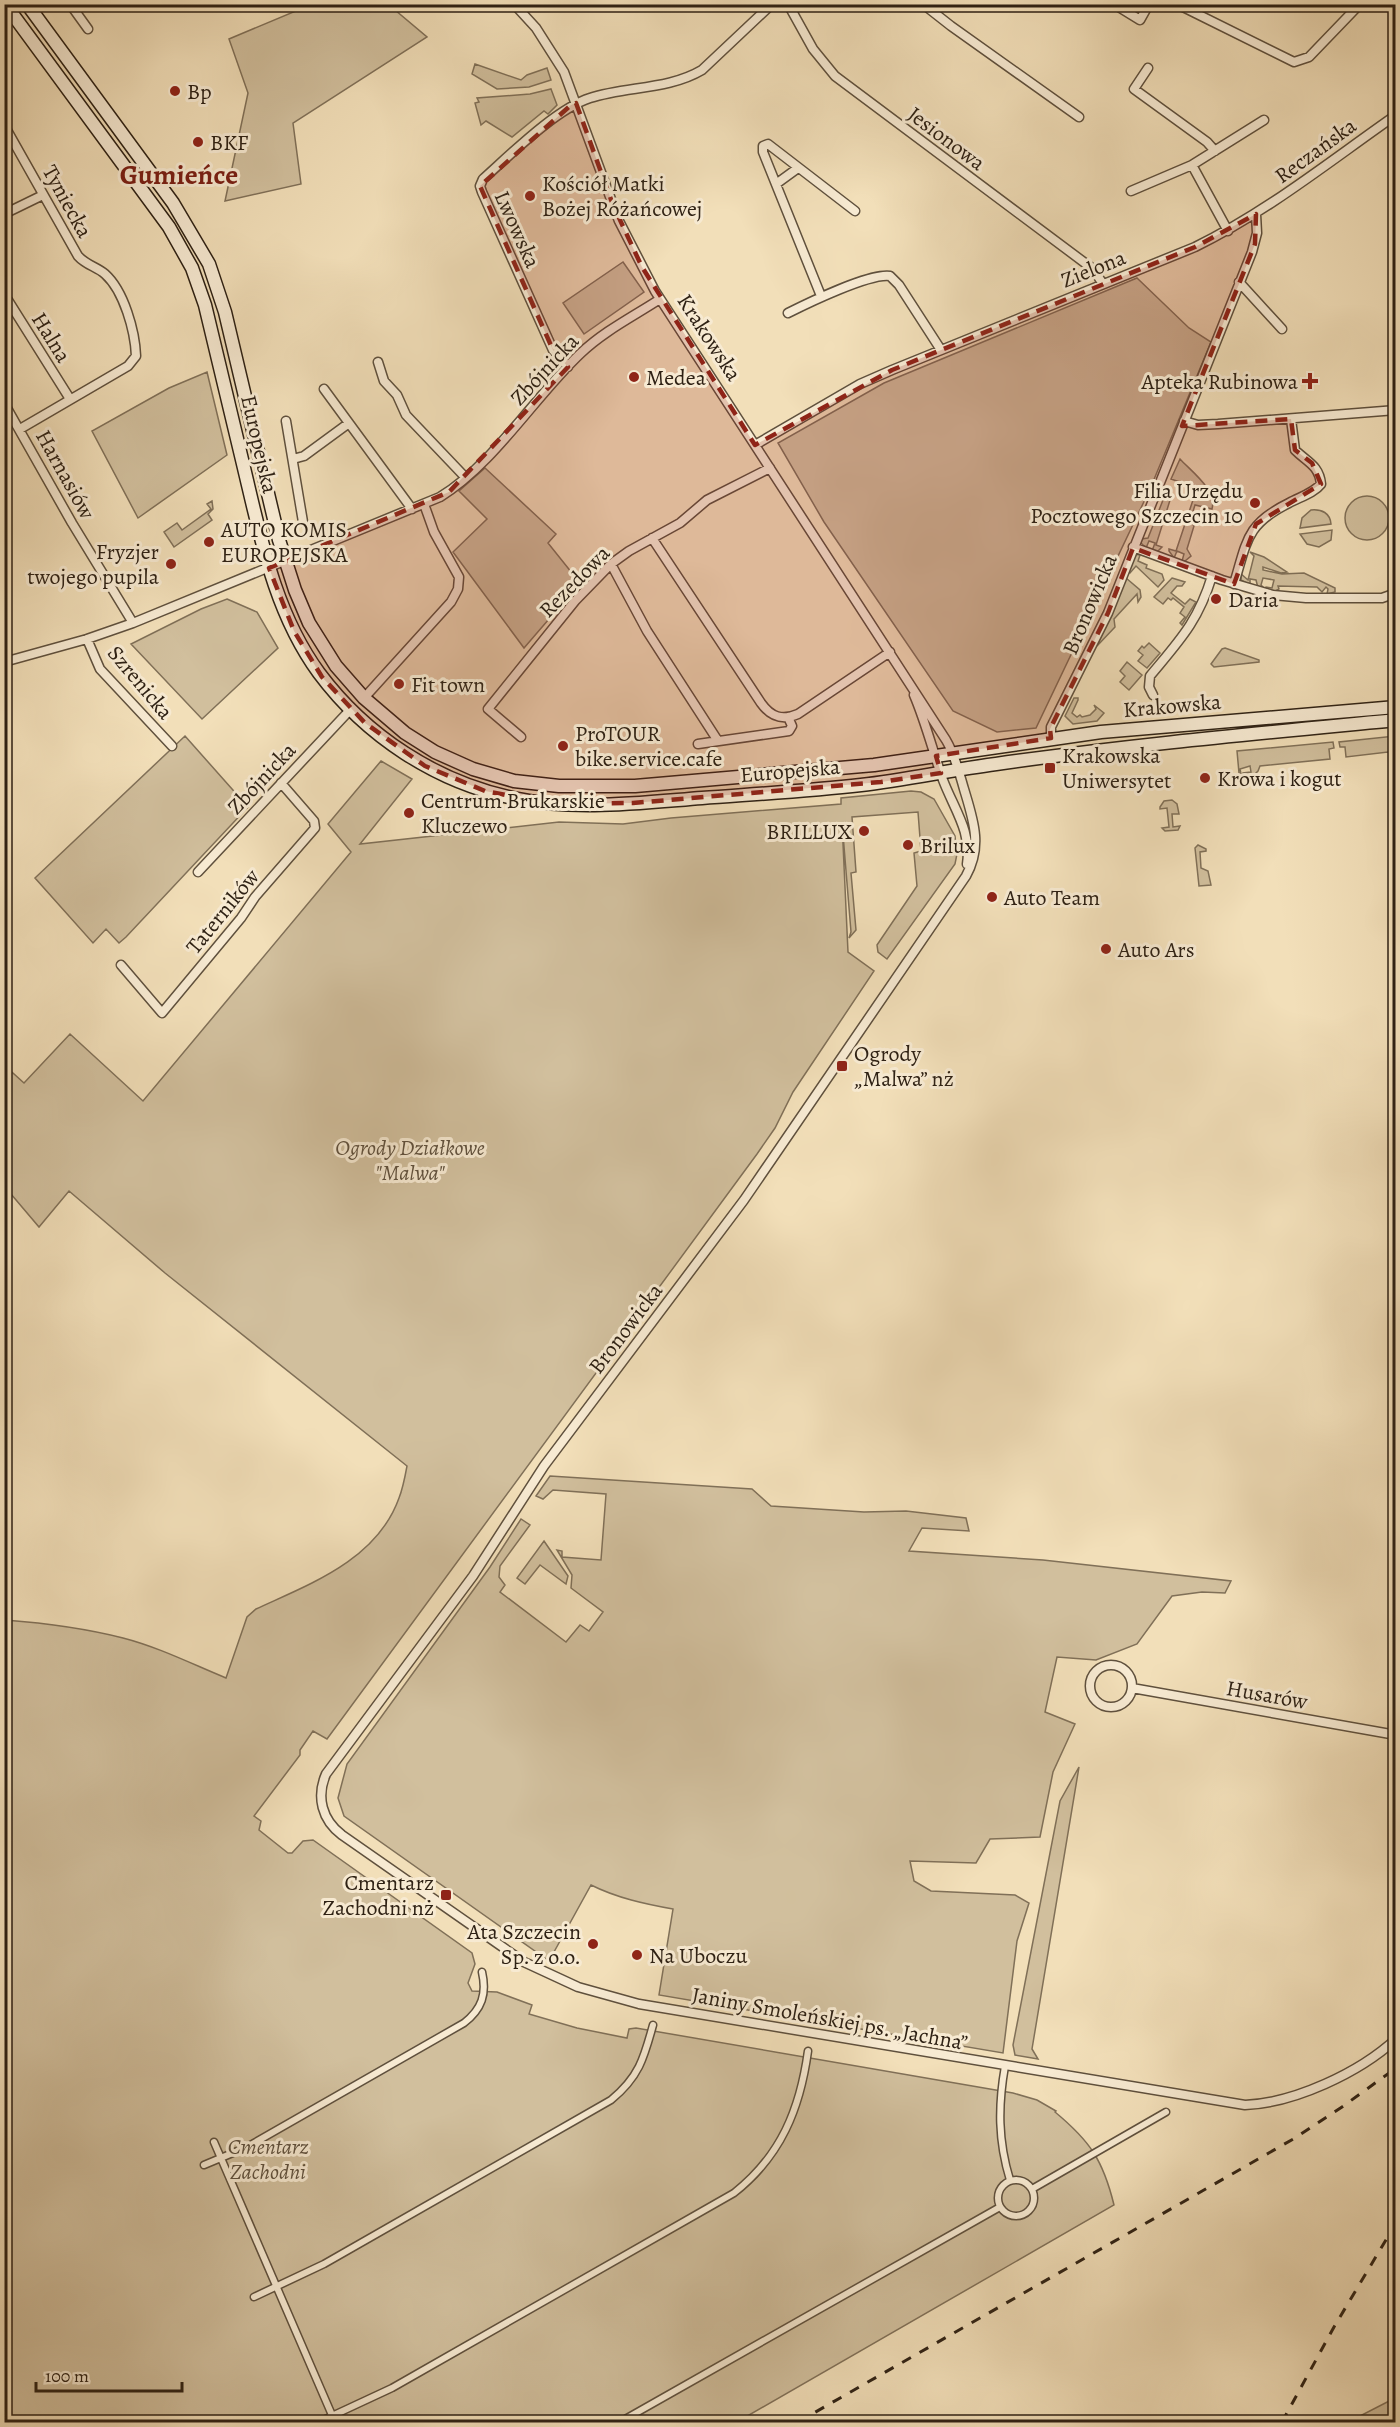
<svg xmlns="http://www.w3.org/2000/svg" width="1400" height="2427" font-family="Alegreya,serif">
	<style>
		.green { fill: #d1bf9d; stroke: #807058; stroke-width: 1.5 }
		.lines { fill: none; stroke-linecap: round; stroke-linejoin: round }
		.pedestrian-casing { stroke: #5f503d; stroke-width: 9 }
		.minor-casing { stroke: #5f503d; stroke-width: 11 }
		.secondary-casing { stroke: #2e2114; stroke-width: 15 }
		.pedestrian { stroke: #f7ead2; stroke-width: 6 }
		.minor { stroke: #f7ead2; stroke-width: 8 }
		.secondary { stroke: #f7ead2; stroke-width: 12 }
		.rail { stroke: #2e2114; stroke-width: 3; stroke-dasharray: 10 10; stroke-linecap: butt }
		.marked { fill: #8f2418; fill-opacity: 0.2; stroke: #8f2418; stroke-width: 4.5; stroke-dasharray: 12 8; stroke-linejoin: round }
		.poi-dot { fill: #8f2418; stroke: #f7ead2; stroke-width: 2 }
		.labels { text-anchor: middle; stroke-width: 6; stroke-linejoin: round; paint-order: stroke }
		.poi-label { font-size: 22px; fill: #2e2114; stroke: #f7ead2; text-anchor: start }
		.street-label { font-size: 22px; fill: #2e2114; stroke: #f7ead2 }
		.park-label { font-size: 22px; font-style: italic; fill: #5f503d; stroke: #f7ead2 }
		.district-label { font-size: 28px; font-weight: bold; fill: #7a1f14; stroke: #f7ead2 }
	</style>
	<rect width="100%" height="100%" fill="#f2dfb9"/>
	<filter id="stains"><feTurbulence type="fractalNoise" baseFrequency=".00333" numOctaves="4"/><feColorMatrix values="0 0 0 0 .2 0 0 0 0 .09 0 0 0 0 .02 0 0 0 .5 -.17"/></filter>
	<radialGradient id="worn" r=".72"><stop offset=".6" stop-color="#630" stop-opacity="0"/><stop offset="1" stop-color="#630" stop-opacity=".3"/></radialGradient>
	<!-- green -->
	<path class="green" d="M310,5H389L427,37L293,123L301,184L225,201L248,93L229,39Z
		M475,64L521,80L527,75L547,68L551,80L529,87L497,89L472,74Z
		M551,89L557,105L548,114L544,111L512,137L486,121L481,125L475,103L479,102L477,98L530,94Z
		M623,262L644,292L584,334L563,303Z
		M1137,278L1189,328L1211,342L1150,489L1036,728L997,732L953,711L824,522L778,443L884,383Z
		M207,372L227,455L138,518L92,431L169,388Z
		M1180,459C1192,472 1217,490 1212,509L1195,505L1190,521L1194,526L1187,549L1191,556L1185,561H1182L1184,554L1177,551L1174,558L1169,551V549L1176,551L1197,488L1171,479Z
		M485,468L556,534L548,543L580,583L524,648L453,552L487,519L459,491Z
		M1165,495L1171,497L1156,545L1162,547L1157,552L1152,551L1155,543L1149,541L1146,548L1140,542L1141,539L1148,538Z
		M1345 518a22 22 0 1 1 44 0a22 22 0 1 1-44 0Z
		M212,501L213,509L208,514L212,520L174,547L164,532L177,523L182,530L211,509L207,504Z
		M1311,510C1322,509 1330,513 1331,524L1300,528L1302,518Z
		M1332,530L1331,540L1319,547L1307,544L1300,534Z
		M1250,552L1264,557L1287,572L1281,573L1263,567V570L1282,574L1304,573L1335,588V592L1327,594L1328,589L1326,587L1322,592L1317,587L1278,586L1279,589L1274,592L1265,589L1266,587L1272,588L1274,580L1263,578L1261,585L1263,587V589L1258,588L1256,580L1250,579V585L1241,580V574L1248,580L1254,556Z
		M1134,554L1140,555L1138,561L1147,565L1146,568L1162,574L1164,580L1158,587L1136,566L1130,573L1129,571Z
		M1126,578L1140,590L1141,597L1138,602L1137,594L1114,619L1115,627L1097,646Z
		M1172,578L1185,582L1182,586H1177L1171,593L1185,604L1190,599L1196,602L1182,625L1180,623L1185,617L1180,613L1184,607L1173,598L1171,600L1168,598L1163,604L1154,597Z
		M227,599L257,612L278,648L202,719L131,644L201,609Z
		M1149,643L1160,653L1147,668L1138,661L1143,655L1138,651L1142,646L1144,648Z
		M1225,648L1259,660V662L1214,667L1211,664L1222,649Z
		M1127,662L1142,675L1129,690L1120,682L1125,676L1120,671Z
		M1074,698H1078V700L1072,713L1077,717L1080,715L1082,717L1090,715L1096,709L1094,705L1104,713L1097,721L1073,724L1065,716Z
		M185,736L248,807L126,937L119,943L106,929L93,943L35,878Z
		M1395,736V759L1388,752L1346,757L1345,747H1340L1339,742Z
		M1333,742L1334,748L1329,749L1330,759L1260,766L1258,771L1255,774L1243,775V773L1251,772L1250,766L1240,769L1241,774L1239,773L1237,751Z
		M381,761L412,779L360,844L559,822L623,824L671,818L841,804V798L911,791L921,792L934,799L955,836L957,854L955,864L887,959L878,952L877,945L917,886L914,853L921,851L918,812L852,817L856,872L851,873L856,930L849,938L851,932L842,822L848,952L874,971L793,1092L775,1128L757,1154L327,1739L313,1731L300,1750V1755L254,1816L261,1821L259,1830L288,1853H292L303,1841L313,1840L472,1953L475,1964L468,1983L472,1991L497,1992L532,2005L529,2014L577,2028L627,2038L629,2029L636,2028L1013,2093L1037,2100L1056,2111L1055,2112C1090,2141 1103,2160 1114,2205L737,2422H5V1620C44,1623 84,1628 123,1638C158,1647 192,1664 226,1678L247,1617L256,1609C310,1584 377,1560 399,1498C403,1488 405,1477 407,1466L165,1273L69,1191L39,1227L5,1187L4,1065L24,1083L70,1034L143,1101L351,852L328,824Z
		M1172,800L1177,804L1179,814H1172L1173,827L1180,826L1178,830L1165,831L1162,828L1169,827L1167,808L1160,809V807L1164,801Z
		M1198,845L1206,849V851L1200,852L1201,868L1208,871L1211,885L1199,886L1195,848Z
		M550,1476L752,1489L771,1506L864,1512L906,1511L966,1518L969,1531L922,1528L909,1551L1043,1560L1231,1581L1225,1593L1202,1592L1172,1596L1137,1644L1096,1660L1057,1657L1045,1712L1075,1724L1053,1772L1040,1837L990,1839L976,1863L910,1861L914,1881L931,1891L1015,1895L1029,1903L1017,1941L1003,2053L659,1995L673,1909C645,1904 617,1898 591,1885L549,1961L344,1816L338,1798L347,1764L490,1567L521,1519L530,1525L500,1566L499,1577L505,1585L500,1592L566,1642L580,1625L589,1631L603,1612L571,1588L572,1575L557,1550L562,1551V1557L601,1560L606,1494L553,1490L543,1499L536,1496Z
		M544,1541L568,1576L566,1584L540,1565L525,1584L517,1578Z
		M1079,1767L1032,2049L1038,2059L1015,2055L1013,2045L1060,1801Z
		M1395,2398V2422H1355L1356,2418Z"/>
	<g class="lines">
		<defs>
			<path id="pedestrian" d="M1005,2066C998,2106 998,2141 1010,2180
				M214,2142L335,2422
				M204,2165L247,2147L464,2023C482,2009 487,1994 482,1972
				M998 2198a18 18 0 1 1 36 0a18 18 0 1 1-36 0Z
				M1032,2189L1166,2112
				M254,2297L324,2264L611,2100C639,2077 644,2058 653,2025
				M319,2422L392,2388L734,2193C781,2156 800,2109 808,2051
				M620,2422L1000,2207"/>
			<path id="minor" d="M70,4L88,29
				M514,4L536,28L564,72L619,221L655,291L946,740C955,755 959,772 964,789C973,819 983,846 966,876L744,1200L544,1466L473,1576L326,1774C316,1797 322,1820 342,1835L524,1962L578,1987L639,2004L1245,2105C1294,2103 1359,2073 1396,2039
				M788,4L813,49L835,76L1093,269L1103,284
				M923,4L951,26L1079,117
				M1114,4L1140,20L1149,4
				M1177,4L1294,62L1309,57L1360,4
				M1392,4L1396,8
				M1148,68L1134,89L1207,142L1215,151
				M4,125L78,256C86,265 97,267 105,274C124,291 135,331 136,356L128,366L20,429
				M1192,165L1228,231
				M776,184L798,168
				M1131,191L1192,165L1264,120
				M4,214L43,195
				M1239,282L1282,329
				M4,294L70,399
				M821,296L763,152V146L768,144L855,211
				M788,313C808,303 870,273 890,276L899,285L941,350
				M378,362L384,381L397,395L406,415L465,477
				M568,367L553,350L482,192L480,186L483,179C511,154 556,109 590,98C627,86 668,90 702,70L772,4
				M324,389L412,509
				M4,403L72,523L133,623
				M286,421L303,522
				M1184,421L1198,425L1218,424L1396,410
				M755,445L860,384L892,370L1195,247C1267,212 1330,161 1396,115
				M293,459L304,456L349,423
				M652,538L761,703C771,717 782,721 798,714L890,652
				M1133,547L1222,580L1273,595L1306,598H1382L1396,593
				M611,564L647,631L718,741
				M1234,584C1247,541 1246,524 1289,503C1300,497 1314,493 1321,484C1319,465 1307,462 1295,450L1291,419
				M87,639L100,669L172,746
				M4,662L87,639L133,623L440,497C494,464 535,396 581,353C604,331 634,316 660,299
				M914,695C926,723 933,752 943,780C954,809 972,832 967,864
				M1153,695L1149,687L1150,676C1179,641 1198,622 1212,576
				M364,698L451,602L458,589L459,577L434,532L424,504
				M521,737L488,709L575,601L611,564L629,551L680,523L707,500L770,468
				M1051,738V727L1108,613L1252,252L1257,233L1256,214
				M698,744L789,731L792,726L788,717
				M198,872L350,710
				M121,965L162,1013L241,918L255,897L315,828L314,821L281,783
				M1090 1686a21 21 0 1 1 42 0a21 21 0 1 1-42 0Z
				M1132,1688L1396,1735"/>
			<path id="secondary" d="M5,4L169,227L192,268L205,305C218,360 231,414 244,468C261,539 275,613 319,673C366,736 436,782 513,798C575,811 638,803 702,798C755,794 808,791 861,785C906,780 950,770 996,764C1128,745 1262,733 1396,720
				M27,4L173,203L209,264L225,312L279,540L295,590L309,623L336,666L364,698L405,733L435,752L473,769L514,781L559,786H635L874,765L1101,732L1396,707"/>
		</defs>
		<!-- pedestrian casing -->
		<use href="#pedestrian" class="pedestrian-casing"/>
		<!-- minor casing -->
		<use href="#minor" class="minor-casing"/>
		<!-- secondary casing -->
		<use href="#secondary" class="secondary-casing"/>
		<!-- pedestrian -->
		<use href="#pedestrian" class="pedestrian"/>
		<!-- minor -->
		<use href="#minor" class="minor"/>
		<!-- secondary -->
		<use href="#secondary" class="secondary"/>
		<!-- rail -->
		<path class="rail" d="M798,2422L1295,2138L1342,2107L1396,2068
			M1282,2422L1334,2327L1396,2223"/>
	</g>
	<!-- marked area -->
	<path class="marked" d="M576,103L613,205L642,267L755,445L892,370L1195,247L1256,214L1255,244L1182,426L1291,419L1295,450L1312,463L1321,484L1256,524L1234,584L1133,548L1108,613L1050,729L1051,738L936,756L941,773L881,782L633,803L553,804L485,791L425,766L365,723L322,677L294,631L269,568L449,492L568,367L553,350L480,186L571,105Z"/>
	<!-- markers -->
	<g class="poi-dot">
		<circle cx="175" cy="91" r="6"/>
		<circle cx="198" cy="142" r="6"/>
		<circle cx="530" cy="196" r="6"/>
		<circle cx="634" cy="377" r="6"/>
		<path d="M1307 372h6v6h6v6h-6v6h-6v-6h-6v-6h6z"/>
		<circle cx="1255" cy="503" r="6"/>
		<circle cx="209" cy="542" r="6"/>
		<circle cx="171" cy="564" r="6"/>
		<circle cx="1216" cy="599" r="6"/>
		<circle cx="399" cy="684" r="6"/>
		<circle cx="563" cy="746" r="6"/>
		<rect x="1044" y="762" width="12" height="12" rx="3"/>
		<circle cx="1205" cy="778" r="6"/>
		<circle cx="409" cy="813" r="6"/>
		<circle cx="864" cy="831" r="6"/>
		<circle cx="908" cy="845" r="6"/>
		<circle cx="992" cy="897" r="6"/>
		<circle cx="1106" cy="949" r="6"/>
		<rect x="836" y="1060" width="12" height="12" rx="3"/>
		<rect x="440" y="1889" width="12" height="12" rx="3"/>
		<circle cx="593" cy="1944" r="6"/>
		<circle cx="637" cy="1955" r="6"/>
	</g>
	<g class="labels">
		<!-- poi labels -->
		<g class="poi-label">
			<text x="187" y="99">Bp</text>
			<text x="210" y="150">BKF</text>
			<text x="542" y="191">Kościół Matki<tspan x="542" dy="25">Bożej Różańcowej</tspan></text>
			<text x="646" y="385">Medea</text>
			<text x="1298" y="389" text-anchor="end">Apteka Rubinowa</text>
			<text x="1243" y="498" text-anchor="end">Filia Urzędu<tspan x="1243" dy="25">Pocztowego Szczecin 10</tspan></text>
			<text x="221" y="537">AUTO KOMIS<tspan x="221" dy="25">EUROPEJSKA</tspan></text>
			<text x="159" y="559" text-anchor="end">Fryzjer<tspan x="159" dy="25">twojego pupila</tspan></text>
			<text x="1228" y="607">Daria</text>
			<text x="411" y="692">Fit town</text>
			<text x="575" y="741">ProTOUR<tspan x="575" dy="25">bike.service.cafe</tspan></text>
			<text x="1062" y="763">Krakowska<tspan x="1062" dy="25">Uniwersytet</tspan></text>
			<text x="1217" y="786">Krowa i kogut</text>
			<text x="421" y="808">Centrum Brukarskie<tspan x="421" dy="25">Kluczewo</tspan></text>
			<text x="852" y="839" text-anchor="end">BRILLUX</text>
			<text x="920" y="853">Brilux</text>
			<text x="1004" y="905">Auto Team</text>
			<text x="1118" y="957">Auto Ars</text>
			<text x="854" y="1061">Ogrody<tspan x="854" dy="25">„Malwa” nż</tspan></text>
			<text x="434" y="1890" text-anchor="end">Cmentarz<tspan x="434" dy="25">Zachodni nż</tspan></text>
			<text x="581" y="1939" text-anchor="end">Ata Szczecin<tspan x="581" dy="25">Sp. z o.o.</tspan></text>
			<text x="649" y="1963">Na Uboczu</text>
		</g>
		<!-- street labels -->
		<g class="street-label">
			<text transform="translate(947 138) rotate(37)" y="8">Jesionowa</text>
			<text transform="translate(1315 150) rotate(-36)" y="8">Reczańska</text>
			<text transform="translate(68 201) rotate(61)" y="8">Tyniecka</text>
			<text transform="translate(518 229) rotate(66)" y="8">Lwowska</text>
			<text transform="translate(1093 268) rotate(-22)" y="8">Zielona</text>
			<text transform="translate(52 337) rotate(58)" y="8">Halna</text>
			<text transform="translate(710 337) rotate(57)" y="8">Krakowska</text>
			<text transform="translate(544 369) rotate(-47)" y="8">Zbójnicka</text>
			<text transform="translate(260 444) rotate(77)" y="8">Europejska</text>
			<text transform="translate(66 474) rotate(61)" y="8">Harnasiów</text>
			<text transform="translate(574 581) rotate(-46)" y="8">Rezedowa</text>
			<text transform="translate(1089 604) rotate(-67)" y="8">Bronowicka</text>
			<text transform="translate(141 682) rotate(50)" y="8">Szrenicka</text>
			<text transform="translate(1172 705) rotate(-5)" y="8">Krakowska</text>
			<text transform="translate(790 770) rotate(-5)" y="8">Europejska</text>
			<text transform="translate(261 778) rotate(-47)" y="8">Zbójnicka</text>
			<text transform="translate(222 911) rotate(-51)" y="8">Taterników</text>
			<text transform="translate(625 1328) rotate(-53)" y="8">Bronowicka</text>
			<text transform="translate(1267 1694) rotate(10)" y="8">Husarów</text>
			<text transform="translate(830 2018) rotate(10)" y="8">Janiny Smoleńskiej ps. „Jachna”</text>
		</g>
		<!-- park labels -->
		<g class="park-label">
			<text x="410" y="1155">Ogrody Działkowe<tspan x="410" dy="25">"Malwa"</tspan></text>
			<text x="268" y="2154">Cmentarz<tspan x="268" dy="25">Zachodni</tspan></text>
		</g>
		<!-- district labels -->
		<g class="district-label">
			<text x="179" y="184">Gumieńce</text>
		</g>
	</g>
	<!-- margin -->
	<rect width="1400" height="2427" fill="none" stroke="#f2dfb9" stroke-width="24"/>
	<rect x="6" y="6" width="1388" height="2415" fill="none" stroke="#2e2114" stroke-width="3"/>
	<rect x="12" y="12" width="1376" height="2403" fill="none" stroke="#2e2114" stroke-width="1.5"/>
	<!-- scale -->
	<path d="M36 2382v9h146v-9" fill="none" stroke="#2e2114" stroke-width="3"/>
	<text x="45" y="2382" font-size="18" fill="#2e2114" stroke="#f7ead2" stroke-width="4.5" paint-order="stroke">100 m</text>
	<rect width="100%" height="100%" filter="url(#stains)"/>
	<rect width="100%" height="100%" fill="url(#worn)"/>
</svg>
